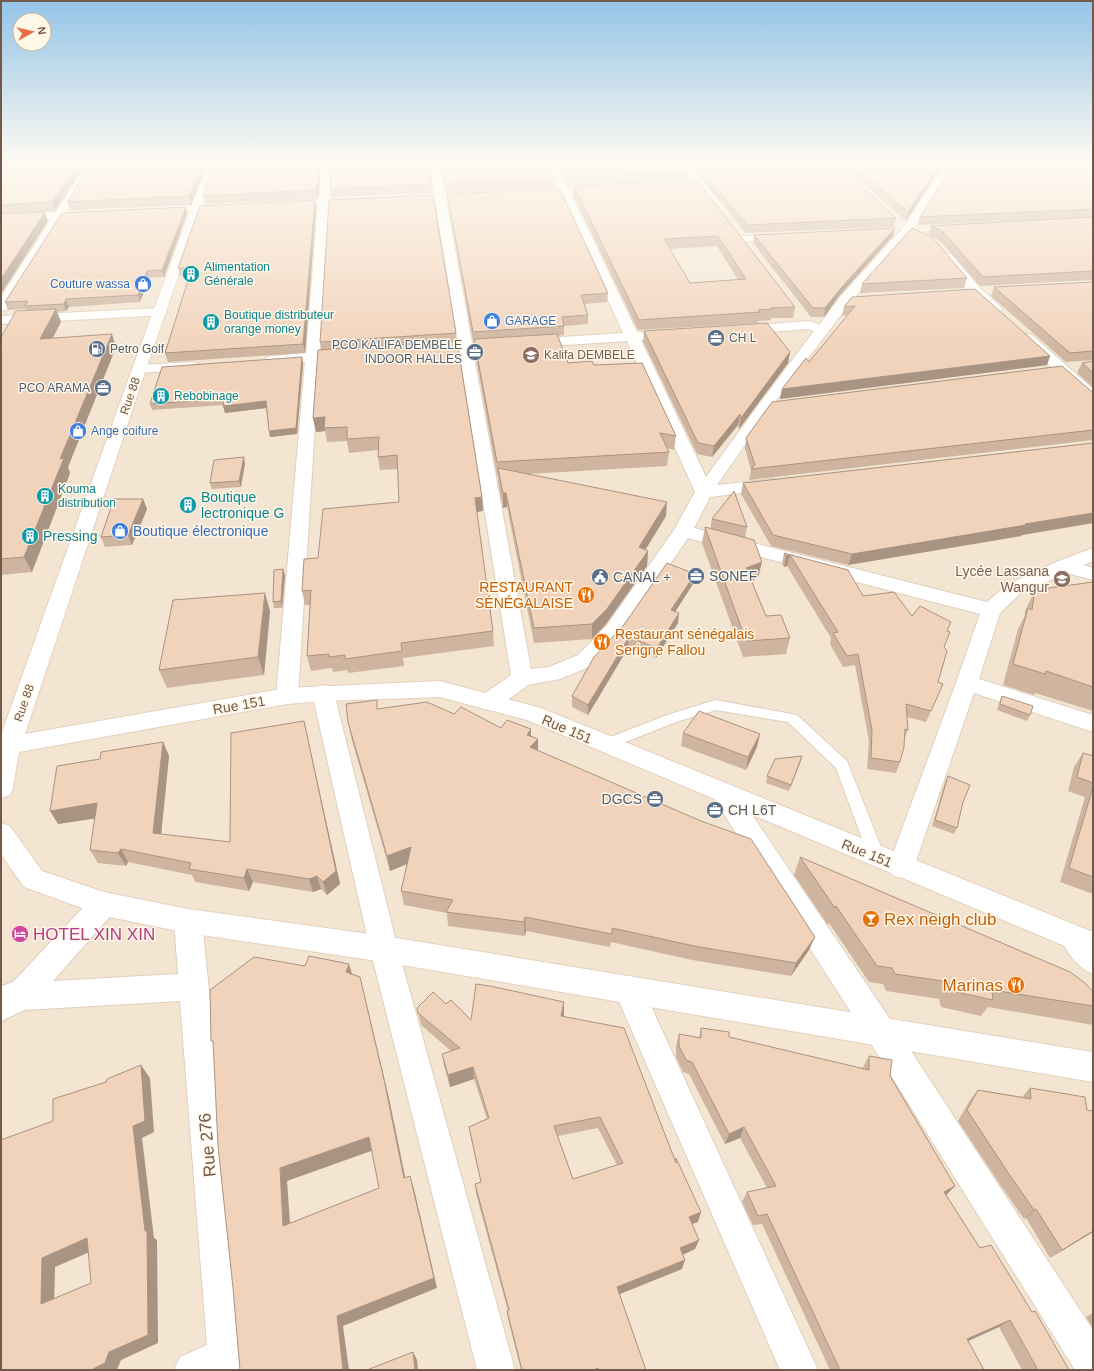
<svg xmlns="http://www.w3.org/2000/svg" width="1094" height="1371" font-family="Arial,sans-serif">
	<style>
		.residential { fill: #f3e5d1 }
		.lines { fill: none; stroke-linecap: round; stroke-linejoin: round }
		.lane-casing { stroke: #e0cfbe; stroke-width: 2 }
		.street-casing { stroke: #e0cfbe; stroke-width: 2 }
		.secondary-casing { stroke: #e5d0bc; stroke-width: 2 }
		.lane { fill: #fff; fill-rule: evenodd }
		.street { fill: #fff; fill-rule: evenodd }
		.secondary { fill: #fff; fill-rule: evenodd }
		.wall { fill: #cfb5a0; fill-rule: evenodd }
		.shaded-wall { fill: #a99382 }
		.building { fill: #f1d2ba; stroke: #a99382; fill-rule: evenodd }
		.labels { text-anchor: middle; stroke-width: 3; stroke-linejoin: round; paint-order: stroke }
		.far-culture-label { font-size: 12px; fill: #0d838f; stroke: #fff7e8; text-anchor: start }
		.far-shop-label { font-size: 12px; fill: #366cbe; stroke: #fff7e8; text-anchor: start }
		.far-service-label { font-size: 12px; fill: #4e5e75; stroke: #fff7e8; text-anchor: start }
		.far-education-label { font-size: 12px; fill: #785e54; stroke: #fff7e8; text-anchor: start }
		.far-street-label { font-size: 12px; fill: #735949; stroke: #fff7e8 }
		.culture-label { font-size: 14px; fill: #0d838f; stroke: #fff7e8; text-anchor: start }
		.shop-label { font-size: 14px; fill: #366cbe; stroke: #fff7e8; text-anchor: start }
		.education-label { font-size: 14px; fill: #785e54; stroke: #fff7e8; text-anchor: end }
		.service-label { font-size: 14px; fill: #4e5e75; stroke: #fff7e8; text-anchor: start }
		.food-label { font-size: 14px; fill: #c56008; stroke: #fff7e8; text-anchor: end }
		.street-label { font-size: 14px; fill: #735949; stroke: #fff7e8 }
		.near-food-label { font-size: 17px; fill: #c56008; stroke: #fff7e8; text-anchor: start }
		.near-hotel-label { font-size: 17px; fill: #b23c85; stroke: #fff7e8; text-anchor: start }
		.near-street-label { font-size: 17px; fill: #735949; stroke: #fff7e8 }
	</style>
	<rect width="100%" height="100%" fill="#fcf3e2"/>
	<!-- residential -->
	<path class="residential" d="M1,162H1093V1370H1Z"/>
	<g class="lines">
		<defs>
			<path id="lane" d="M716,700L797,715L847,761L885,857L882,862L877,863L872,862L869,857L836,768L788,722L716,710L679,721L605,750L600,749L598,745L600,741L670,714Z"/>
			<path id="street" d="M88,162H98L67,212L89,211L95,214L89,217L63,219L8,307L6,310L1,311V297L51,219L1,221V215L56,212Z
				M322,162H332L330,199L359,198L364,201L359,204L329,205L320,353L353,352L355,355L353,358L319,361L298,696L295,702L287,704L279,702L276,696L305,362L272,364L267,363L265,360L267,357L272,356L306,353L318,206L285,207L280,204L285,201L319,199Z
				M429,162H439L445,194L477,192L482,195L477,198L446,200L472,343L623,333L546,162H556L637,332L650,333L652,336L650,339L641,340L706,477L759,404L814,331L808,329L741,334L736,333L734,330L736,327L808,321L820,324L840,297L903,228L946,162H956L911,232L850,303L769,410L717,485L773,479L779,480L782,484L779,488L710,497L694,528L987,602L1007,585L1056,562L1093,548V561L1083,565L1093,568V580L1067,573L1021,593L1000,613L979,679L1093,715V732L974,693L914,867L910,875L901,878L892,875L888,867L956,683L980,614L688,538L621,635L594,665L560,679L528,685L497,708L489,710L481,708L478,702L481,696L511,675L459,352L428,354L423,353L421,350L423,347L458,344L435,200L403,202L398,199L403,196L434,194ZM627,341L695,492L674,530L607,625L578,655L549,667L531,669L473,351Z
				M677,162H687L719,202L720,204L719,206H711Z
				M221,204L225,205L226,207L225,209L156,213L151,210L156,207Z
				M783,234L787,235L789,237L787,239L742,242L736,239L742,236Z
				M947,253L951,254L981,289L1000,306L1002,309L1000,312H990L971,295L941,257Z
				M160,308L165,309L167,312L165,315L1,324V316Z
				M1027,334L1032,335L1093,389V402L1088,400L1022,341L1020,338L1022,335Z
				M192,362L197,363L199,366L197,369L139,373L134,372L132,369L134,366L139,365Z
				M323,685L331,687L334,693L398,949L515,1370H477L370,949L312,693L315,687Z
				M725,785L734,788L892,1022L1093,1330V1370H1075L870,1042L716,802L713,795L716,788Z
				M104,892L114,896L118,904L114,912L53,981L178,974L174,921L178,912L188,909L198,912L202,921L247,1370H174L180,1357L207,1345L180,1001L24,1010L1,1021L2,986L13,982L94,896Z
				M1073,924C1094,933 1093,951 1093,974C1077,968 1066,951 1059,936L1063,927Z
				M629,976L639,980L818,1370H780L614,990L619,980Z"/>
			<path id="secondary" d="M208,162H218L146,369L25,734L287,688L440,681L541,708L1093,932V958L527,720L440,697L323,701L287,704L19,752L13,788L10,795L1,798V735L132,369Z
				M1,823L10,826L42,871L104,892L188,909L384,936L1093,1052V1082L384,962L188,933L104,916L24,887L1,854Z"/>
		</defs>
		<!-- lane casing -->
		<use href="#lane" class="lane-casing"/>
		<!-- street casing -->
		<use href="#street" class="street-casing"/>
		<!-- secondary casing -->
		<use href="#secondary" class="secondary-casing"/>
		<!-- lane -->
		<use href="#lane" class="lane"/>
		<!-- street -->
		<use href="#street" class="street"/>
		<!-- secondary -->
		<use href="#secondary" class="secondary"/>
	</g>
	<!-- wall -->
	<path class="wall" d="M1,162H87L55,211L1,214Z
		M92,162H208L191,205L70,210L67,202Z
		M322,162L318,199L205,204L203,196Z
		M331,162H428L432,193L332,197L330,189L332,162Z
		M440,162H548L556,180V188L446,192Z
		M558,162H682L690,173L689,181L697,180L795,307L793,318H771V320L758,321V323L638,330L573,195L574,186H569ZM717,246L738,280L690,283L669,249Z
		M688,162H834L896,218L894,227L746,233Z
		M839,162H944L906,221Z
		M1093,162V217L918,225L920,217Z
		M447,194L608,293L607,302L584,304L588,315V324L564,326V335L558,336L568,363L594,365L676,436L674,450L667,448L669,452L667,466L528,474L666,516L645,550L648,551L647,566L606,624L592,639L534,643L507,507L503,508L498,482V476H497L475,352L474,341H473L448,201Z
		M315,200L316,208L305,353L168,362L165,353L190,276H180L178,268Z
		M186,207L187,214L164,277L149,278L140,302L69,307L66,311L57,312L61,322L53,338L116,347L68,467L70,473L32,572L1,575V337L27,311L26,309L8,310L5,302Z
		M1093,217V280L980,286L939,240L928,234L931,226Z
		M754,235L893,236L839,296L824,317H811L753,243Z
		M967,278L964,288L860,293L862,284Z
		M1093,282V360L1066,362L991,296L994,287Z
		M852,297L1050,356L1047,365L780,399L782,389L809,362L848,315L842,316L844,307Z
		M644,331L790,352L788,363L739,429L738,425L712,457L697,454L643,341Z
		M456,333V341L482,497L483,511L477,512L493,631L494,646L403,658L404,666L348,673L347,670L333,672L332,668L311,671L307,656L310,605H305L302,591L318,558L399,502L398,469L380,470L378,457V450L349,453L347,441L327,442L325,431L316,432L313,418L321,349L320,342Z
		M302,357L303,364L297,434L270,437L269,431L266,408L225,413L223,405L152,410L150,404Z
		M1093,361V387L1077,373L1082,363Z
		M1091,391H1093V440L749,480L751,470L745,448L746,438Z
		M1093,443V523L1022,535L1021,536L848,565L771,546L741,494L743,483Z
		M245,463L241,487L212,489L210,483Z
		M143,499L147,509L132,545L105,547L101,537Z
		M712,519L747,527L745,538L758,578L752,581L766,616L790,638L786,654L743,657L702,543L705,527L710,529Z
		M784,553L848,570L863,596L947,631L938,682L943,684L926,722L907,717L908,730L904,739L900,762L896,773L867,769L869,741L855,665L843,667L830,644L831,638L787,566L784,567L782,564Z
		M285,575L282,608H274L273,602Z
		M1093,582V711L1035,693L1034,695L1003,685L1018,629L1025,615V611L1035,590Z
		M693,584L675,611L678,623L656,658L628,648L588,715L572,707V696L594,657Z
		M270,611L264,675L167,688L159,670Z
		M1002,696L1030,715L1027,721L997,710L999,703Z
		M378,709L454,714L501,728L531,729V736L538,739V750L809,950L791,976L692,960L611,942L610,947L526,931L525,936L448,926L447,913L404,905L401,891L407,864L390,871L351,737L348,722Z
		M304,721L307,735L340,884L327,895L321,889L313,892L253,882L249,891L195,882L192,875L128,862L126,866L98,863L90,850L95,818L58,824L100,759L163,742L169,756L161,834L230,842Z
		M683,733L757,747L746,770L681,746Z
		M1083,753L1093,756V894L1060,882L1085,797L1068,791L1074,767Z
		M802,756L789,791L766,783L767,776Z
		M948,776L957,828L954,834L932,826L945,782Z
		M800,857L1093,1006V1025L988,1007L981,1016L941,1007L939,999L886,991L883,984L869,982L829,923L828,925L794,875Z
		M564,1002L563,1017L675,1161L676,1158L698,1222L692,1224L699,1240L695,1249L683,1255L682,1269L619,1294L646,1370H521L508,1319L507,1311H508L476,1194L475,1184L481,1182L471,1138L469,1127L487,1119L474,1079L450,1087L444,1066L442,1054L451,1051L421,1025L417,1008L446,1004L471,1020ZM598,1128L617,1165L573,1179L558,1136Z
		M701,1028L729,1037L863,1069V1067L869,1056L890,1076L955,1186L946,1195L980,1248L1032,1312L1069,1370H1022L999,1327L968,1341L984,1370H830L762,1224L753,1225L742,1202L747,1192L767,1188L740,1138L725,1144L689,1074L683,1072L676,1057V1046L679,1034L699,1038Z
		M1030,1088L1093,1232L1050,1258L1026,1218L1024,1219L999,1183L958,1121L970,1100L978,1090L1022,1097Z
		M1093,1313V1328L1086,1317Z"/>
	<!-- shaded-wall -->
	<path class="shaded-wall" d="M80,162H87L55,211L52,202Z
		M203,162H208L191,205L189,196Z
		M320,162H322L318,199L316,190Z
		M941,162H944L906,221L908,212Z
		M315,200L316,208L305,353L303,344Z
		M186,207L187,214L164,277L162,270Z
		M45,212L48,221L1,294V279Z
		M895,228L893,236L839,296L824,317L825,308L841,288Z
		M147,271L149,278L140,302L138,295Z
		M66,299L69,307L66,311L64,304Z
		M56,309L61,322L45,352L40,339Z
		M112,334L116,347L68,467L70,473L32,572L24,557L60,459Z
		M790,352L788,363L739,429L741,418Z
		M1050,356L1047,365L780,399L782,389Z
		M302,357L303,364L297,434L270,437L269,431Z
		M266,401L267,408L225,413L223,406Z
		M740,414L738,425L712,457L714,446Z
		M325,417L324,428L325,431L316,432L313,418Z
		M244,457L245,463L241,487L239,481Z
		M503,493H506L507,507L503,508Z
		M482,497L483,511L476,512L475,498Z
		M143,499L147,509L132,545L128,535Z
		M667,502L666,516L638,562L639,547Z
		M1093,513V523L1022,535L1021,536L848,565L852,554L1025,524Z
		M648,551L647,566L606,624L592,639V624Z
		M790,555L787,566L784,567L786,556Z
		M762,562L758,578L743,584L746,568Z
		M283,569L285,575L282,608L281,601Z
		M695,574L693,584L670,620L671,610Z
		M265,593L270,611L264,675L258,657Z
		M679,613L678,623L656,658L657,648Z
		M629,637L628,648L588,715V705Z
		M304,721L307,735L340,884L327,895L323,882Z
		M531,729V744L527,735Z
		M760,734L757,747L746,770L748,757Z
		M538,739V753L530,747Z
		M163,742L169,756L160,846L153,833Z
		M802,756L800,763L789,791L791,785Z
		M97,803L105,817L58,824L50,811Z
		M411,847L414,861L390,871L387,856Z
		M121,849L128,862L126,866L118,853Z
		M247,869L253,882L249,891L244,878Z
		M317,876L321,889L313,892L309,879Z
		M525,917L526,931L525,936L524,922Z
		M815,937L809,950L791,976L796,963Z
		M349,964L354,980L346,972Z
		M360,977L364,993L389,1098L408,1191L404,1178Z
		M564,1002V1015L561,1029V1016Z
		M141,1065L150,1078L154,1132L142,1138L154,1238L157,1240L158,1343L121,1360L117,1370H91L145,1231L133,1126Z
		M473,1067L474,1079L450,1087L448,1075Z
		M744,1127L740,1138L725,1144L729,1134Z
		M369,1137L374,1150L287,1181L291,1237L283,1226L280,1168Z
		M410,1176L414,1189L437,1288L343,1326L349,1370H343L337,1316Z
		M955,1186L946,1195L944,1192Z
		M1036,1209L1026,1218L1024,1219L1034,1210Z
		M701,1212L698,1222L686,1226L689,1217Z
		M1093,1231V1232L1050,1258L1062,1250Z
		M87,1238L99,1248L55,1267L54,1312L41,1304L42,1258Z
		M699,1240L695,1249L677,1257L680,1248Z
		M685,1260L682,1269L615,1296L617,1287Z
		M1010,1320L999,1327L957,1346L967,1339Z
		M413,1352L417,1360L418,1370H415Z"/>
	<!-- building -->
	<path class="building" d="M1,162H80L52,202L1,205Z
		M92,162H203L189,196L67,202Z
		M215,162H320L316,190L203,196Z
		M332,162H428L432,184L330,189Z
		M441,162H548L556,180L446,184Z
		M561,162H682L690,173L569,178Z
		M695,162H834L896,218L747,225Z
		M849,162H941L908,212Z
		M955,162H1093V209L920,217Z
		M697,180L795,307L771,308L773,309L758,310L760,312L639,320L574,186ZM718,236L746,279L690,283L664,239Z
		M560,189L608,293L581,295L588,315L562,317L564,326L473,332L447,194Z
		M433,195L456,333L320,342L329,200Z
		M315,200L303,344L165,353L192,268H178L200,206Z
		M186,207L162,270L147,271L138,295L66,299L64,304L25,306L28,301L5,302L62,213Z
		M45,212L1,279V214Z
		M1093,217V271L983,277L942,231L931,226Z
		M895,228L841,288L825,308H813L754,235Z
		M912,228L932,237L967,278L862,284Z
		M1093,282V351L1070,353L994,287Z
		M975,289L1050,356L782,389L806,358L809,362L855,306L844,307L852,297Z
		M56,309L40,339L112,334L60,459L64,458L24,557L1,559V337L16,311Z
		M767,323L790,352L741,418L740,414L714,446L698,443L644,331Z
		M557,334L568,363L592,361L594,365L642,363L676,436L660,433L669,452L497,462L474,339Z
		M457,341L482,497L475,498L493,631L401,643L402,651L345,659V655L329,657V654L307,656L311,590L302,591L304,559L318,558L323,509L399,502L397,455L378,457L379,437L347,439V427L324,428L325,417L313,418L318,350Z
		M302,357L296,428L269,431L266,401L223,406L224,399L150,404L162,367Z
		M1093,361V373L1082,363Z
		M1062,366L1091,391H1093V430L751,469L755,465L746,438L772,402Z
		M1093,443V513L1025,524L1026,525L852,554L773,535L743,483Z
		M244,457L239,481L210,483L214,460Z
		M498,468L667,502L639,547L648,551L607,609L592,624L534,628L506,493H503Z
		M734,491L747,527L712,519Z
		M114,499H143L128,535L101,537Z
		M705,527L754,540L762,562L746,568L766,616L781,615L790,638L746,641Z
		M784,553L848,570L863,596L894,592L912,616L920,606L951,622L947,631L950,632L944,647L947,651L938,682L943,684L931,711L906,704L908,730L905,729L904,747L900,762L871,758L872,730L858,654L847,656L833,633L838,632L790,555L786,556Z
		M667,563L695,574L671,610L679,613L657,648L629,637L588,705L572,696L594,657L623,626Z
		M283,569L281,601L273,602L274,570Z
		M1093,582V687L1046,671L1045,674L1013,664L1028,608L1032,610L1035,590Z
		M265,593L258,657L159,670L173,600Z
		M1002,696L1033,706L1030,715L1000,704Z
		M377,700V709L427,702L454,714L461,707L501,728L507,720L531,729L527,735L538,739L530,747L701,821L751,839L815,937L796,963L694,946L612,928V934L525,917L524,922L446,912L453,900L401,891L411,847L387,856L348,722L346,704Z
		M699,711L760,734L748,757L683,733Z
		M304,721L336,871L323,882L317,876L309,879L247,869L244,878L189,869L191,863L121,849L118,853L90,850L97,803L50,811L57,766L100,759L101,752L163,742L153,833L230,842L231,733Z
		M1083,753L1093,756V783L1077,777Z
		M802,756L791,785L767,776L775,759Z
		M948,776L970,785L963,802L957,828L935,820Z
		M1093,787V877L1069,868Z
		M800,857L1070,972L1085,983L1093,992V1006L992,990L993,1000L952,991L949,982L895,974L892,968L877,966L836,906L835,908Z
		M309,956L349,964L346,972L360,977L385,1084L404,1178L410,1176L434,1278L337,1316L343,1370H240L233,1288L218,1146L213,1041H211L210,990L254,957L305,966ZM369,1137L379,1188L283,1226L280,1168Z
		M476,984L490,986L564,1002L561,1016L624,1028L676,1163V1158L701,1212L689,1217L699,1240L680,1248L685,1260L617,1287L646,1370H599L598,1368L593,1370H522L507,1311L509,1310L475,1184L481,1182L469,1127L489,1118L473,1067L448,1075L442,1054L460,1048L418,1013L417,1008L433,992L446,1004L451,1000L471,1020ZM600,1117L623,1163L573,1179L554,1126Z
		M701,1028L729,1032V1037L869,1070V1056L892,1060L890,1076L955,1186L944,1192L980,1248L991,1245L1032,1312L1035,1311L1069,1370H1038L1010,1320L967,1339L984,1370H840L767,1214L758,1216L747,1192L776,1186L744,1127L729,1134L692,1062L686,1060L679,1046V1034L701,1038Z
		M141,1065L145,1121L133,1126L145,1231H147L148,1335L109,1352L105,1363L91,1370H1V1140L53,1121V1099L106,1082L107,1079ZM87,1238L91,1283L41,1304L42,1258Z
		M1030,1088L1085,1097L1087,1110L1093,1111V1231L1062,1250L1036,1209L1034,1210L1009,1174L967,1110L978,1090L1031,1099Z
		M413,1352L415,1370H367Z"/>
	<!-- sky -->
	<linearGradient id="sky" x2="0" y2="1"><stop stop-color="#94c4e7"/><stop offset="0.46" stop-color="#fefaf2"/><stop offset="1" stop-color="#fefaf2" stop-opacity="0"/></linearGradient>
	<rect width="1094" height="354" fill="url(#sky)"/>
	<!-- icons -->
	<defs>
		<symbol id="building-disc" viewBox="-11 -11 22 22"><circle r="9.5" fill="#0f9aa8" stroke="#fff7e8"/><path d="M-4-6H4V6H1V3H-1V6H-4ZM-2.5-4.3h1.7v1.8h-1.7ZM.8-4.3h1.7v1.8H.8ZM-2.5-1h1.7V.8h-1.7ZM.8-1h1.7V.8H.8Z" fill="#fff"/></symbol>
		<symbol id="shop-disc" viewBox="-11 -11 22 22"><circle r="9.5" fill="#3f7fe0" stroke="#fff7e8"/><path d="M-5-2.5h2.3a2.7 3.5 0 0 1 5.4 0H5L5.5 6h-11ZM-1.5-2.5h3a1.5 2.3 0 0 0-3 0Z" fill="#fff"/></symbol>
		<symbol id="office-disc" viewBox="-11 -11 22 22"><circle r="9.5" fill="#5c6f8a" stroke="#fff7e8"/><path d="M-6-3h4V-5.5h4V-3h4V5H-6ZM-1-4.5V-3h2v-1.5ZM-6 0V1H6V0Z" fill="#fff"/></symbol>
		<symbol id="fuel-disc" viewBox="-11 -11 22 22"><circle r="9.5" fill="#5c6f8a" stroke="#fff7e8"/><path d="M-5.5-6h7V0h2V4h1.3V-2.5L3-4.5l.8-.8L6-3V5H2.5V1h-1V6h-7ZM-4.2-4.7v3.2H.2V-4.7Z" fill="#fff"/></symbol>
		<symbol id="school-disc" viewBox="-11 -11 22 22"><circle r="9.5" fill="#8d6e63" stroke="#fff7e8"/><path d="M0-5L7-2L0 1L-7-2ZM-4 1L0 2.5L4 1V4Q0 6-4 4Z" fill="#fff"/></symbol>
		<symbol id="civic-disc" viewBox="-11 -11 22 22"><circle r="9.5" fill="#5c6f8a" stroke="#fff7e8"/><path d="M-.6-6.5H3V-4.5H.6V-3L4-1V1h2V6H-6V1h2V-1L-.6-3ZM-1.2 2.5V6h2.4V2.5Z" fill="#fff"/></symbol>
		<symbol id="restaurant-disc" viewBox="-11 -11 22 22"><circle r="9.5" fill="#e8710a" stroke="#fff7e8"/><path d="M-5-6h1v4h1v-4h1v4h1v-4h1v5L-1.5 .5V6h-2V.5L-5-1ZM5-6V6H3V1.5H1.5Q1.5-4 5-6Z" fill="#fff"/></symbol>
		<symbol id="bar-disc" viewBox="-11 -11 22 22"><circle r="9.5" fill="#e8710a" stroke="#fff7e8"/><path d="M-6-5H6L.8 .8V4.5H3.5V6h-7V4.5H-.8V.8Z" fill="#fff"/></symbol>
		<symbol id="hotel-disc" viewBox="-11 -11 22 22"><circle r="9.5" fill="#d1479c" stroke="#fff7e8"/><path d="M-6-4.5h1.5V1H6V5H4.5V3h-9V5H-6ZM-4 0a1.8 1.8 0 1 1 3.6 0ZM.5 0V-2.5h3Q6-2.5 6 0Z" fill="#fff"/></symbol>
	</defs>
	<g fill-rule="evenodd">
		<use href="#building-disc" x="181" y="264" width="20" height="20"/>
		<use href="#shop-disc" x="133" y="274" width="20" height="20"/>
		<use href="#shop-disc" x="482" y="311" width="20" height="20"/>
		<use href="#building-disc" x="201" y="312" width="20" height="20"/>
		<use href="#office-disc" x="706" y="328" width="20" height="20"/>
		<use href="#fuel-disc" x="87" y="339" width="20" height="20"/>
		<use href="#office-disc" x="465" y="342" width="20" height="20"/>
		<use href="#school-disc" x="521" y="345" width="20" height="20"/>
		<use href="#office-disc" x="93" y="378" width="20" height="20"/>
		<use href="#building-disc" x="151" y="386" width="20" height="20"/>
		<use href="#shop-disc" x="68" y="421" width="20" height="20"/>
		<use href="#building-disc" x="35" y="486" width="20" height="20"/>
		<use href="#building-disc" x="178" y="495" width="20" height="20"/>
		<use href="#shop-disc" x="110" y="521" width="20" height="20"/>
		<use href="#building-disc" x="20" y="526" width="20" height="20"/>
		<use href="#office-disc" x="686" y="566" width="20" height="20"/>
		<use href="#civic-disc" x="590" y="567" width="20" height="20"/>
		<use href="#school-disc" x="1052" y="569" width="20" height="20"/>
		<use href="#restaurant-disc" x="576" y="585" width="20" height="20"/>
		<use href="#restaurant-disc" x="592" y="632" width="20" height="20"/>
		<use href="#office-disc" x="645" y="789" width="20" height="20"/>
		<use href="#office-disc" x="705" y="800" width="20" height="20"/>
		<use href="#bar-disc" x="861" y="909" width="20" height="20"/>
		<use href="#hotel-disc" x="10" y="924" width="20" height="20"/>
		<use href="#restaurant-disc" x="1006" y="975" width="20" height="20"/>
	</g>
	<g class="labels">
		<!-- far-culture labels -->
		<g class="far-culture-label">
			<text x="204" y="271">Alimentation<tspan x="204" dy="14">Générale</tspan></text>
			<text x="224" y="319">Boutique distributeur<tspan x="224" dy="14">orange money</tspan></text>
			<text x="174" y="400">Rebobinage</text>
			<text x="58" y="493">Kouma<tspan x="58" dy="14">distribution</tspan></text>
		</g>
		<!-- far-shop labels -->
		<g class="far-shop-label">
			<text x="130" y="288" text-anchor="end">Couture wassa</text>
			<text x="505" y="325">GARAGE</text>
			<text x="91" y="435">Ange coifure</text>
		</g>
		<!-- far-service labels -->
		<g class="far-service-label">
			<text x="729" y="342">CH L</text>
			<text x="462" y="349" text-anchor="end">PCO KALIFA DEMBELE<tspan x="462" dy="14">INDOOR HALLES</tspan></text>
			<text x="110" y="353">Petro Golf</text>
			<text x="90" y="392" text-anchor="end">PCO ARAMA</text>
		</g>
		<!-- far-education labels -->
		<g class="far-education-label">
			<text x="544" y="359">Kalifa DEMBELE</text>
		</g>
		<!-- far-street labels -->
		<g class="far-street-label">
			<text transform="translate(130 396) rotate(-71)" y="4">Rue 88</text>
			<text transform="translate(24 703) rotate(-71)" y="4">Rue 88</text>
		</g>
		<!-- culture labels -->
		<g class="culture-label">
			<text x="201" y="502">Boutique<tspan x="201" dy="16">lectronique G</tspan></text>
			<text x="43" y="541">Pressing</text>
		</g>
		<!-- shop labels -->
		<g class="shop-label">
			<text x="133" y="536">Boutique électronique</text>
		</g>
		<!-- education labels -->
		<g class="education-label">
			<text x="1049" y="576">Lycée Lassana<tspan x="1049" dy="16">Wangur</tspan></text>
		</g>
		<!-- service labels -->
		<g class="service-label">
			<text x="709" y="581">SONEF</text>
			<text x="613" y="582">CANAL +</text>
			<text x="642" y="804" text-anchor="end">DGCS</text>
			<text x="728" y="815">CH L6T</text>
		</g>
		<!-- food labels -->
		<g class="food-label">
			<text x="573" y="592">RESTAURANT<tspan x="573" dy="16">SÉNÉGALAISE</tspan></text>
			<text x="615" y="639" text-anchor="start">Restaurant sénégalais<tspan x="615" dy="16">Serigne Fallou</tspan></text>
		</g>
		<!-- street labels -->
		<g class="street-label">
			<text transform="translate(239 705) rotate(-10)" y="5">Rue 151</text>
			<text transform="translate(567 729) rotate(23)" y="5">Rue 151</text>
			<text transform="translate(867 853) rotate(22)" y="5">Rue 151</text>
		</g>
		<!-- near-food labels -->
		<g class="near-food-label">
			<text x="884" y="925">Rex neigh club</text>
			<text x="1003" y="991" text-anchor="end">Marinas</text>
		</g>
		<!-- near-hotel labels -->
		<g class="near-hotel-label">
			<text x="33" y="940">HOTEL XIN XIN</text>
		</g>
		<!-- near-street labels -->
		<g class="near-street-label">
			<text transform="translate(207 1145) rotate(-95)" y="6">Rue 276</text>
		</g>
	</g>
	<!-- border -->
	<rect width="1094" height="1371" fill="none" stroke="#735949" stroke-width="4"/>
	<!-- north arrow -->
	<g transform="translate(32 32) rotate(82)"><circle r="19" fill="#fff7e8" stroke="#c7b8a8"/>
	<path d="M0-3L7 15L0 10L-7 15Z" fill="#e57048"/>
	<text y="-6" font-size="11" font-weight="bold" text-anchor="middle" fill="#735949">N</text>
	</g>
</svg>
